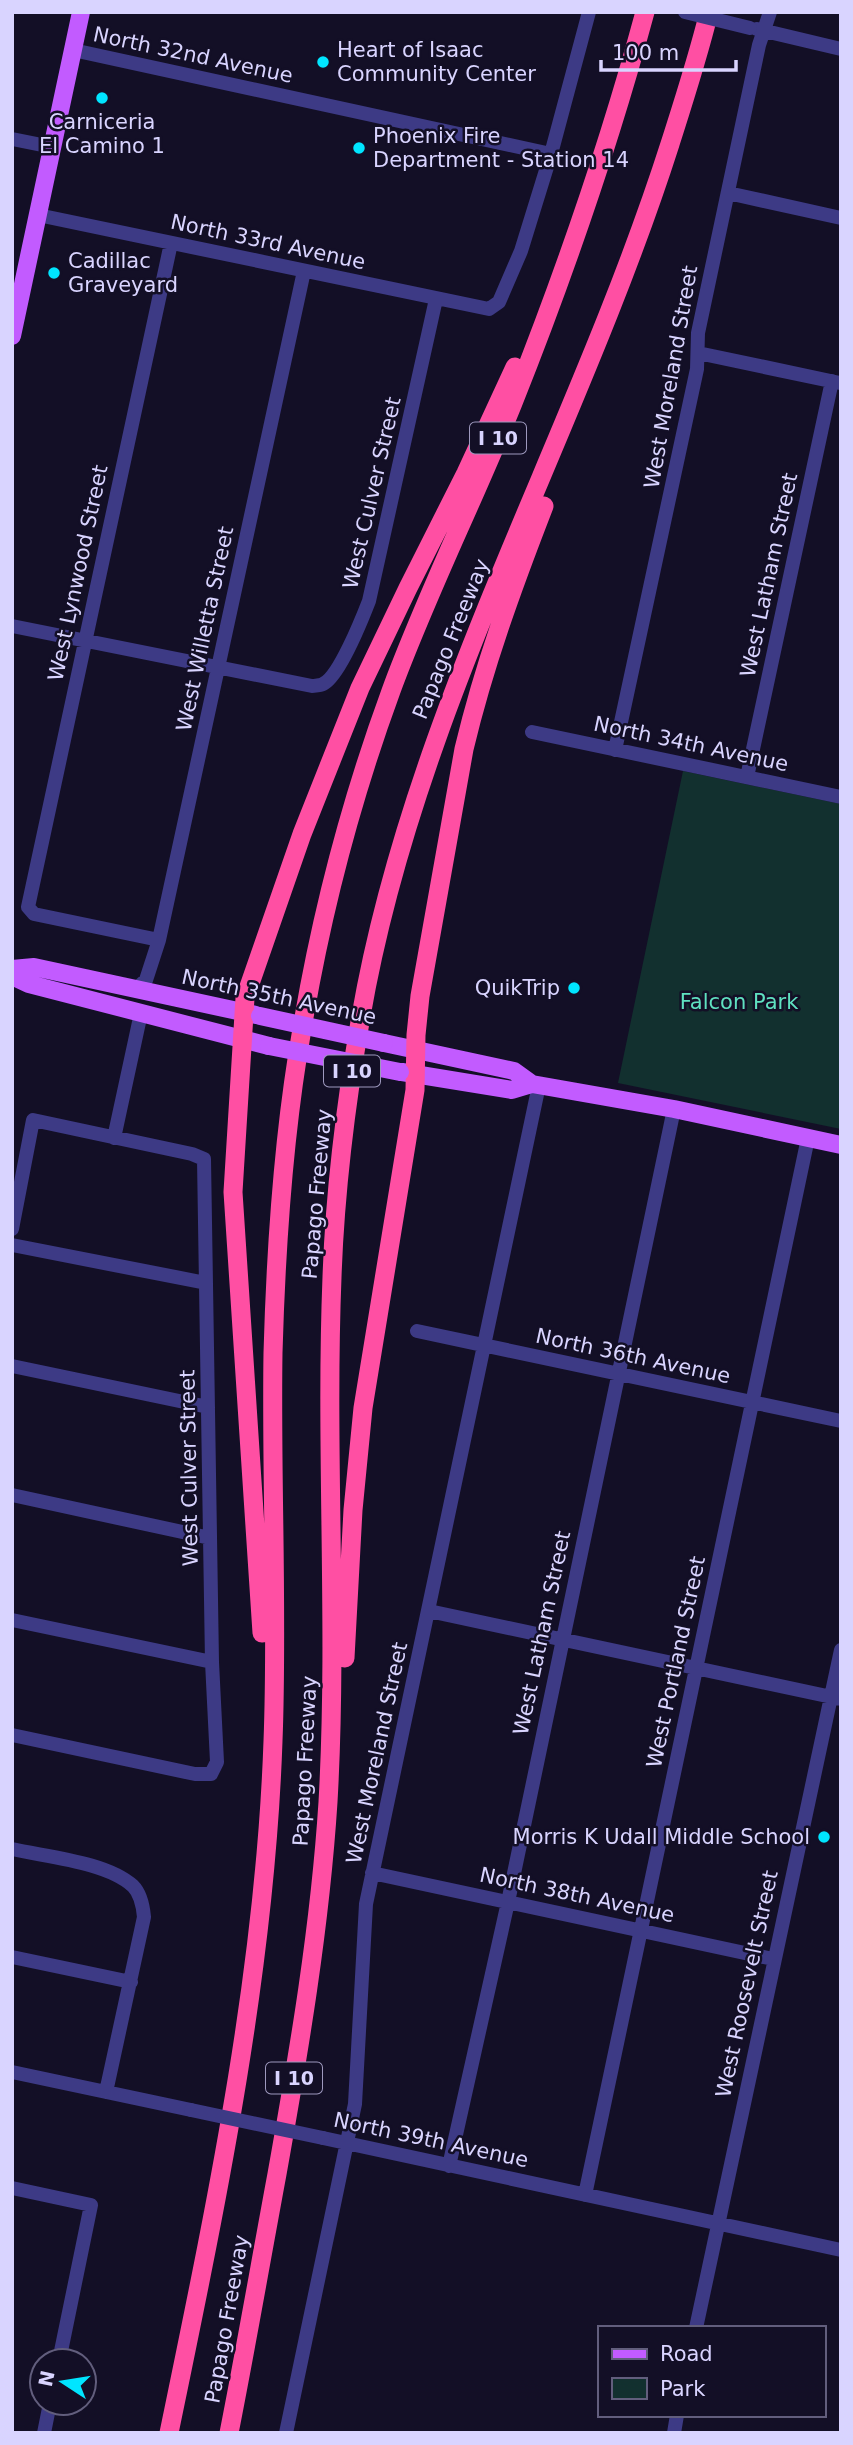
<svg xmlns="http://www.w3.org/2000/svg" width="853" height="2445" font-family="'DejaVu Sans',sans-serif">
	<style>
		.green { fill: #12302f }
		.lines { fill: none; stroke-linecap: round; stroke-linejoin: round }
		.minor { stroke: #3d3a85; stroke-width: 14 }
		.major { stroke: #c25bff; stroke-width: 18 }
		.highway { stroke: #ff4fa3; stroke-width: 19 }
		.minor-bridge { stroke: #3d3a85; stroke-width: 14 }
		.major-bridge { stroke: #c25bff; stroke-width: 18 }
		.poi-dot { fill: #00e5ff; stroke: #130f26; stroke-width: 2.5 }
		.labels { text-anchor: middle; stroke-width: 5; stroke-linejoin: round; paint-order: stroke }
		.shield { fill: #130f26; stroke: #9e99be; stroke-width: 2 }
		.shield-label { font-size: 19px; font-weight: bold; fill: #d9d4ff }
		.poi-label { font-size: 21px; fill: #d9d4ff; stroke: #130f26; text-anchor: start }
		.street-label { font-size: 21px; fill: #d9d4ff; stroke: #130f26 }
		.park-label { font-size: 21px; fill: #5fe0c0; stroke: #130f26 }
	</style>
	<rect width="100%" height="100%" fill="#130f26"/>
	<!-- green -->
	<path class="green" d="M683,771L841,804V1129L618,1083Z"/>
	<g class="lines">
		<!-- minor -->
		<path class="minor" d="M757,29L841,49
			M73,50L551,154
			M12,139L52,147
			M728,193L841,218
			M38,215L489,309L499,302L521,251L551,154L589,12
			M698,353L840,383
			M12,626L312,686C313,686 322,685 323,684C339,677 362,619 369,601L436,299
			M532,732L841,797
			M615,750L697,369L698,333L759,45L770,12
			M747,777L832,381
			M159,940L34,914L28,907L171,243
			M136,989L146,980L159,940L304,271
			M114,1138L141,1013
			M12,1229L33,1120L192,1154L204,1159L212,1662L217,1762L211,1774H195L12,1735
			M12,1245L206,1283
			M417,1331L841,1421
			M12,1366L208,1407
			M12,1495L210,1538
			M429,1611L841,1699
			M12,1620L212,1662
			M12,1849C47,1857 107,1862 133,1886C141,1894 143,1906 144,1917L106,2092
			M372,1873L773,1959
			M12,1957L131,1982
			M12,2072L191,2110
			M323,2138L841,2250
			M449,2166L508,1902L674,1109
			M12,2188L91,2205L59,2361
			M585,2195L808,1138
			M696,2328L841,1650
			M44,2433L50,2403
			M286,2433L355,2104L366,1904L539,1085
			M674,2433L677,2415"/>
		<!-- major -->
		<path class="major" d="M12,336L81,12
			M12,969L34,967L256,1015
			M12,976L29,984L269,1046
			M384,1043L514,1071L532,1084L674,1109L841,1145
			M402,1072L512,1090L532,1084"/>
		<!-- highway -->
		<path class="highway" d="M262,1633L233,1192L245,998L302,834L360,688L408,588L466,473L515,367
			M345,1658L353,1510L363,1408L415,1090L416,1035L420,996L464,749C484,665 513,586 544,506
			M169,2433C216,2205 265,1974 273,1741C278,1612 271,1482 273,1353C276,1245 283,1136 302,1029C321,915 351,800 391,691C427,593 474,500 513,403C564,275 609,145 645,12
			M229,2433C246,2347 261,2260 277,2174C299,2051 320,1927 328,1802C338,1627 325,1452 332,1277C335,1189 346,1102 361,1016C414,709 576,438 670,144C684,100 698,57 709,12"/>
		<!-- minor-bridge -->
		<path class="minor-bridge" d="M685,12L750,28
			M191,2110L323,2138"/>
		<!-- major-bridge -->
		<path class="major-bridge" d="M260,1016L384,1043
			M269,1046L400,1072"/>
	</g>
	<!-- markers -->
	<g class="poi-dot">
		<circle cx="323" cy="62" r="7"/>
		<circle cx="102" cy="98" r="7"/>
		<circle cx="359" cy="148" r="7"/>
		<circle cx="54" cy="273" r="7"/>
		<circle cx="574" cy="988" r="7"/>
		<circle cx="824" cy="1837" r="7"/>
	</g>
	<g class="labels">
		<!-- shield labels -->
		<g class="shield">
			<rect x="470" y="422.5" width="56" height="31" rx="5"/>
			<rect x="324" y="1055.5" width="56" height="31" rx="5"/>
			<rect x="266" y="2062.5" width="56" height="31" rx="5"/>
		</g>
		<g class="shield-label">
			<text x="498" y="445">I 10</text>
			<text x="352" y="1078">I 10</text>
			<text x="294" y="2085">I 10</text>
		</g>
		<!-- poi labels -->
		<g class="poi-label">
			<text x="337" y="57">Heart of Isaac<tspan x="337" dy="24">Community Center</tspan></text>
			<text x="102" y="129" text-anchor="middle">Carniceria<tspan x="102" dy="24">El Camino 1</tspan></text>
			<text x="373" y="143">Phoenix Fire<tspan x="373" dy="24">Department - Station 14</tspan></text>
			<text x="68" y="268">Cadillac<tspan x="68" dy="24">Graveyard</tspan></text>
			<text x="560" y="995" text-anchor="end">QuikTrip</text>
			<text x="810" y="1844" text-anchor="end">Morris K Udall Middle School</text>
		</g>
		<!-- street labels -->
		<g class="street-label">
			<text transform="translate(193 55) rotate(12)" y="7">North 32nd Avenue</text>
			<text transform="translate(268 242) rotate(12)" y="7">North 33rd Avenue</text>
			<text transform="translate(671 377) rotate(-80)" y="7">West Moreland Street</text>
			<text transform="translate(372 493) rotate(-77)" y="7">West Culver Street</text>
			<text transform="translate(78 573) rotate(-78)" y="7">West Lynwood Street</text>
			<text transform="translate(769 575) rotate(-78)" y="7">West Latham Street</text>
			<text transform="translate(205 629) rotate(-78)" y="7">West Willetta Street</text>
			<text transform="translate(451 639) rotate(-68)" y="7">Papago Freeway</text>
			<text transform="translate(691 744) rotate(12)" y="7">North 34th Avenue</text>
			<text transform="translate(279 997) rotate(12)" y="7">North 35th Avenue</text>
			<text transform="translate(317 1194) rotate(-85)" y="7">Papago Freeway</text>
			<text transform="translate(633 1356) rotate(12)" y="7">North 36th Avenue</text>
			<text transform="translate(189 1468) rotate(-91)" y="7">West Culver Street</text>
			<text transform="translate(542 1633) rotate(-78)" y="7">West Latham Street</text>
			<text transform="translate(676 1662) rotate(-78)" y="7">West Portland Street</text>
			<text transform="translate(377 1753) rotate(-78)" y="7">West Moreland Street</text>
			<text transform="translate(305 1761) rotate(-87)" y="7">Papago Freeway</text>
			<text transform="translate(577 1895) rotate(12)" y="7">North 38th Avenue</text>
			<text transform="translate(747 1984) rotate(-78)" y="7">West Roosevelt Street</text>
			<text transform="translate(431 2140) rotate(12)" y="7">North 39th Avenue</text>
			<text transform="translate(227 2319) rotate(-80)" y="7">Papago Freeway</text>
		</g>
		<!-- park labels -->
		<g class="park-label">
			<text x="739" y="1009">Falcon Park</text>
		</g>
	</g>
	<!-- border -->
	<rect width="853" height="2445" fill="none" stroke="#d9d4ff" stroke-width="28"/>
	<!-- legend -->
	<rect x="598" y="2326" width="228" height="91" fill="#130f26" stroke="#625e7d" stroke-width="2"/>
	<rect x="612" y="2349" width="35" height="10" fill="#c25bff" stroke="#625e7d" stroke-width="2"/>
	<text x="660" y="2361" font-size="21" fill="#d9d4ff">Road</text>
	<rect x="612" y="2378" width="35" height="21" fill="#12302f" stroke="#625e7d" stroke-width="2"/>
	<text x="660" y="2396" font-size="21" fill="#d9d4ff">Park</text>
	<!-- north arrow -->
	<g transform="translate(63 2382) rotate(282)"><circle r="33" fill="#130f26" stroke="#625e7d" stroke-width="2"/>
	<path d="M0-5L12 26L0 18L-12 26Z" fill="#00e5ff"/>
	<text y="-10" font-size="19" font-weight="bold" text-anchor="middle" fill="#d9d4ff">N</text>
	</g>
	<!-- scale -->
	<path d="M601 60v10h135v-10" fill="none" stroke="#d9d4ff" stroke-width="3.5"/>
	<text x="612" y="60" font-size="21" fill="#d9d4ff" stroke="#130f26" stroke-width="5" paint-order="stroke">100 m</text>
</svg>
